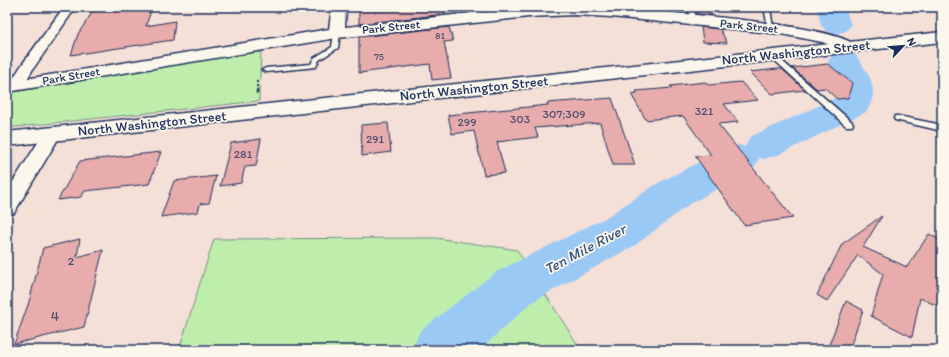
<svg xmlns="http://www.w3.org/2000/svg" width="949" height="357" font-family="Itim,sans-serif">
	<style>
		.green { fill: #bfeeac; stroke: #6d8e85 }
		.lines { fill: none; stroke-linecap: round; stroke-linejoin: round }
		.river { fill: #9bc9f6; fill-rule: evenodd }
		.building { fill: #e7acab; stroke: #1b2f5e }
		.service-casing { stroke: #1b2f5e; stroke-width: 3 }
		.minor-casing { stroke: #1b2f5e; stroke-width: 3 }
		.tertiary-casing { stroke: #1b2f5e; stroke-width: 3 }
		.secondary-casing { stroke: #1b2f5e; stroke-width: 3 }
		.path-far1 { stroke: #1b2f5e; stroke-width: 2; stroke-dasharray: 2 2; stroke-linecap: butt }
		.path { stroke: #1b2f5e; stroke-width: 2.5; stroke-dasharray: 3 3; stroke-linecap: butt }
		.service { fill: #fbf7ec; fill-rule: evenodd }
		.minor { fill: #fbf7ec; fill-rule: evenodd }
		.tertiary { fill: #fbf7ec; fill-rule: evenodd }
		.secondary { fill: #fbf7ec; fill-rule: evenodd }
		.labels { text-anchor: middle; stroke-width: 3.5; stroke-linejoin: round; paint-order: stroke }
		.far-number-label { font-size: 10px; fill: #4e4e71 }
		.far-street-label { font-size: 12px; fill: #1b2f5e; stroke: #fbf7ec }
		.number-label { font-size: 12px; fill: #4e4e71 }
		.street-label { font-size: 14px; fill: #1b2f5e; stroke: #fbf7ec }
		.near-number-label { font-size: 14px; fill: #4e4e71 }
		.water-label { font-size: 15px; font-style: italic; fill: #3b5684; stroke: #fbf7ec }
	</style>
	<rect width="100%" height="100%" fill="#f5e0d8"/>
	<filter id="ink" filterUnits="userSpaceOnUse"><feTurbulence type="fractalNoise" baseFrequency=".025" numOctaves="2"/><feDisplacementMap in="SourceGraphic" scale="8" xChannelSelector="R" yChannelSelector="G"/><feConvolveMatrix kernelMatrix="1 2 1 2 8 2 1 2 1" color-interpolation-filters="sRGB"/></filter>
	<g filter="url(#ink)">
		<!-- green -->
		<path class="green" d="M261,50L259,101L7,128V93Z
			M436,238L517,250L581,350H179L214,239Z"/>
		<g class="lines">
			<!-- river -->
			<path class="river" d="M817,7H845L851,25L846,31L836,34L826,31L821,25Z
				M844,51L855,54C869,74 881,90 866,112L778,155L764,159L758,157L759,159L753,169L688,205L637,244L532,302L480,350H412L420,331L496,272L605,218L658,183L725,149L739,145L745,147L750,137L838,97L837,83L828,61L833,54Z"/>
		</g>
		<!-- building -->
		<path class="building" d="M106,7H152L146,26L175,21L173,40L71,55L78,34L95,8Z
			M359,7H442L445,14L359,24Z
			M697,7H707L712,15L698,14Z
			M449,27L453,41L444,42L451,78L432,80L430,64L359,73V37Z
			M701,27L720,29L727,43L703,42Z
			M828,64L852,83L848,98L837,99L825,88L817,89L792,68Z
			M777,69H782L805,90L772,94L750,72Z
			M705,82L708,85L741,82L758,100L724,104L738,122L718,124L793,218L744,225L695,156L711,155L683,116L646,120L631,94L637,93L636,91L672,88L670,86Z
			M612,98L635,165H613L600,123L535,128L538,137L497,142L505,173L484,175L474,131L452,134L448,115L548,105L547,103Z
			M388,123L391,152L362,156L361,125Z
			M261,139L256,166L245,167L241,183L220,186L231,143Z
			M161,152L149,184L85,191L81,197L58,200L80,161Z
			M216,176L209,203L200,204L198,212L161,217L174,181Z
			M882,216L863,247L907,267L929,234L942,241V308L920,298L912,337L871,316L883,274L858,255L827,301L817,295L842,244Z
			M80,239L77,257L103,250L84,327L14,344L29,302L43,248Z
			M846,301L863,310L849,350H827Z"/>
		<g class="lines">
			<defs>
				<path id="service" d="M689,7H695V21L690,20Z
					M764,7H770L773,29L768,28Z
					M337,31L340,33L338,48L319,60L316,67L266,72L262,70L266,68L311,64L314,58L332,47L334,33Z
					M772,53L774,54L852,122L853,124L852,126H846L770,56V54Z
					M895,116H898L942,125V131L895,120L894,118Z"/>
				<path id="minor" d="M64,7H76L33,69L22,88H12L9,85L21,66Z
					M468,7H480L483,18L481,21H471Z
					M52,128L58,130L61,134L14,213L7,216V191L46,130Z"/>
				<path id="tertiary" d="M332,7H346L345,27C418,20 491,8 564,7C603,6 839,22 855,46L853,49L847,51L822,42L781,34L611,17L574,15L529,17L337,38L7,92V82L329,29Z"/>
				<path id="secondary" d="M942,32V42L7,146V132Z"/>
			</defs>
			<!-- service casing -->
			<use href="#service" class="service-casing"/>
			<!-- minor casing -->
			<use href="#minor" class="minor-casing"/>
			<!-- tertiary casing -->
			<use href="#tertiary" class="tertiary-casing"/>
			<!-- secondary casing -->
			<use href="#secondary" class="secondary-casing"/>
			<!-- path-far1 -->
			<path class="path-far1" d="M257,81V92"/>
			<!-- path -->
			<path class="path" d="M257,91V94"/>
			<!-- service -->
			<use href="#service" class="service"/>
			<!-- minor -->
			<use href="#minor" class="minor"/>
			<!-- tertiary -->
			<use href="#tertiary" class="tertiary"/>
			<!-- secondary -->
			<use href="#secondary" class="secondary"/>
		</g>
	</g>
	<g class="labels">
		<!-- far-number labels -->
		<g class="far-number-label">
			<text x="440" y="39">81</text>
			<text x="379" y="60">75</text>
		</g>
		<!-- far-street labels -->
		<g class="far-street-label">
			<text transform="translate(749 26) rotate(6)" y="4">Park Street</text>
			<text transform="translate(391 27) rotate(-6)" y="4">Park Street</text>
			<text transform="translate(71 76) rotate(-10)" y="4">Park Street</text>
		</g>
		<!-- number labels -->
		<g class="number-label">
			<text x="704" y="115">321</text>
			<text x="564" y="118">307;309</text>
			<text x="520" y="123">303</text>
			<text x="467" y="126">299</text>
			<text x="375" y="143">291</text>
			<text x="243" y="158">281</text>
			<text x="71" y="265">2</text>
		</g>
		<!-- street labels -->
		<g class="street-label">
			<text transform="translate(796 52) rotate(-6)" y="5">North Washington Street</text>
			<text transform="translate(474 88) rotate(-6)" y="5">North Washington Street</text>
			<text transform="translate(152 123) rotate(-6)" y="5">North Washington Street</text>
		</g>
		<!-- near-number labels -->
		<g class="near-number-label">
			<text x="55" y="321">4</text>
		</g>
		<!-- water labels -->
		<g class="water-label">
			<text transform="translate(585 249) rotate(-28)" y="5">Ten Mile River</text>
		</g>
	</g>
	<!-- margin -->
	<rect width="949" height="357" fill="none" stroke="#fbf7ec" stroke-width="24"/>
	<rect x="12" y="12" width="925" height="333" fill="none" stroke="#1b2f5e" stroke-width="1.5" filter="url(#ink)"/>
	<!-- north arrow -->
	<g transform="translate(903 46) rotate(64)" stroke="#fbf7ec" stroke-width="3" paint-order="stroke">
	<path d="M0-3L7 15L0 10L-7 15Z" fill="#1b2f5e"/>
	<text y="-6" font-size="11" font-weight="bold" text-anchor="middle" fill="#1b2f5e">N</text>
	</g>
</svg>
